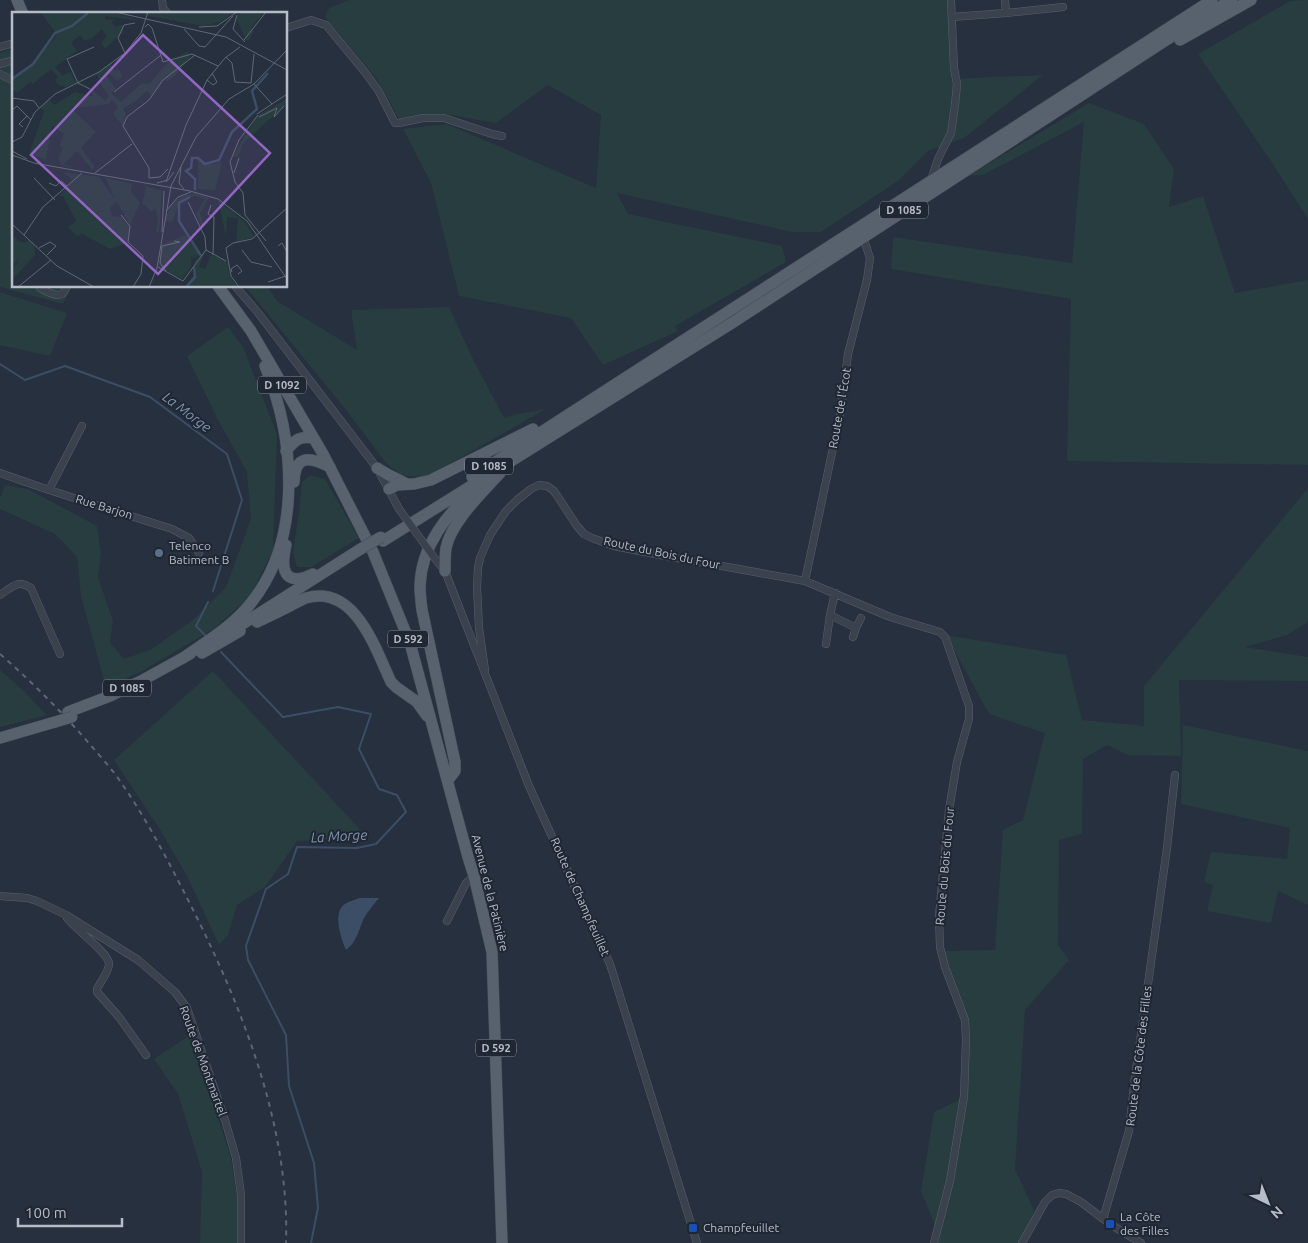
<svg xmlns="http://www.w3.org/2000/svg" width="1308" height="1243" font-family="Ubuntu,sans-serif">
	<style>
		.green { fill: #283d3f }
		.water { fill: #3c4e66 }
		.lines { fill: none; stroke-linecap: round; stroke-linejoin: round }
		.stream { stroke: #3c4e66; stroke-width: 2 }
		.street-casing { stroke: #58606c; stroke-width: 8 }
		.primary-casing { stroke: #434b57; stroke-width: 12 }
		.street { stroke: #3a424e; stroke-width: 7 }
		.primary { stroke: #58616e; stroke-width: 11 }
		.rail { stroke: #5c6675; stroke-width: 2; stroke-dasharray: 5 5; stroke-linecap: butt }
		.street-bridge-casing { stroke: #58606c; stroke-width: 8; stroke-linecap: butt }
		.primary-bridge-casing { stroke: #434b57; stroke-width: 12; stroke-linecap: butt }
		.street-bridge { stroke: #3a424e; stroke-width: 7 }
		.primary-bridge { stroke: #58616e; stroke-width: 11 }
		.service-dot { fill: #5c6f8a; stroke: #1f2733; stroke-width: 2 }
		.transit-dot { fill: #1a4fb4; stroke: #1f2733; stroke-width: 2 }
		.labels { text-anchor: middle; stroke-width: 4; stroke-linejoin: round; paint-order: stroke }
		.shield { fill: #1f2733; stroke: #89909c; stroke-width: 1 }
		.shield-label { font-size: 11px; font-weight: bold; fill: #b6bdc9 }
		.street-label { font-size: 12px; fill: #b6bdc9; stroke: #1f2733 }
		.poi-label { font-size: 12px; fill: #b6bdc9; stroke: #1f2733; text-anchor: start }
		.water-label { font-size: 14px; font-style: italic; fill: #7f94af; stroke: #1f2733 }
		.inset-river { fill: none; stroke: #3c4e66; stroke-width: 2.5 }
		.inset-road { fill: none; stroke: #606876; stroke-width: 1 }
		.view { fill: #9366c3; fill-opacity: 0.15; stroke: #9366c3; stroke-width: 2.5 }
		.inset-edge { fill: none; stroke: #b6bdc9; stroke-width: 2.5 }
	</style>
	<rect width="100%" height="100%" fill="#26303e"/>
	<!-- green -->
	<path class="green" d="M349,0H947L952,79L1043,75L964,138L928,151L898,181L821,232H792L617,193L628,214L782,246L786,262L675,326L678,331L603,365L571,318L459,296L431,183L403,129L447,124L596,188L601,115L548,85L496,123L445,114L399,119L377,79L325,17L329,8Z
		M1308,0V219L1270,160L1198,54L1290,1Z
		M14,49V286H72L63,304L0,287V53Z
		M1089,103L1144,124L1174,169L1169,207L1203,196L1235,293L1308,280V465L1067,461L1071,299L891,269L893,237L1072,263L1084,122L983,175L968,176Z
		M245,286H267L277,301L357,350L351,310L449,307L473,359L504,418L518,414L546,409L427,477L402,476L386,463L346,410Z
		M0,292L67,313L50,356L0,345Z
		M228,327L243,347L277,434L273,550L250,597L212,630L142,671L106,688L81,596L77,557L55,534L0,509V498L5,485L28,489L97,526L101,553L98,577L113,621L110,642L124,659L152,649L194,619L226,587L251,519L247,472L218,420L187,356Z
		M310,475L325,479L359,538L311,567H297L293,552L299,512L302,482Z
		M1308,488V622L1287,635L1245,647L1308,657V681L1179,680L1181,756L1128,755L1107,745L1083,759L1082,834L1059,840L1058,945L1069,960L1025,1010L1015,1169L1034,1210L1023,1243H939V1235L921,1191L934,1112L967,1096L962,1021L945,951L995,950L1003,830L1023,820L1045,733L989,714L946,635L1066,655L1082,720L1144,726V686Z
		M0,670L24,691L47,715L0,727Z
		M213,671L369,839L297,841L265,887L237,905L228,935L219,945L187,876L159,828L114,760Z
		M1183,725L1308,751V905L1278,891L1271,923L1207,911L1213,885L1204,882L1211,852L1287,859L1290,828L1181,804Z
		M191,1034L231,1158L242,1229L241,1243H200L202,1172L178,1094L154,1059Z"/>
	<!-- water -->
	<path class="water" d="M360,898H379C374,904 368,911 364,918C359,929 357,942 346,950C341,938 332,912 345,904C349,901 355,900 360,898Z"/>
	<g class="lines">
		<!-- stream -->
		<path class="stream" d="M0,364L25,380L65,366L150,397L227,454L242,500L213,591
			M207,637L196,626L208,602
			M221,652L283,717L338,707L371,714L359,749L379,789L397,795L406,812L376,844L357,848L297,847L288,874L266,889L246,946L248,960L286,1035L289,1086L314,1163L318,1208L311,1243"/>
		<defs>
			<path id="street" d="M162,0L163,8L168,14
				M1006,13L1063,7
				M952,17L1006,13L1005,0
				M286,28L311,20L326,25L364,71L378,90L395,123H399L423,118H444L492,134L502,136
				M0,47L14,43
				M0,64L14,60
				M0,74L14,81
				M931,180L938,159L951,133L955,105L957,84L954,68L951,0
				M40,286V288C45,291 56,297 62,294C64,293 66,288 67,286
				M235,286L259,314L377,468L399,509
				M0,473L49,490L172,529L189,538L199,553
				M49,490L82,426
				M436,560L445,571L529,786L610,964L697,1243
				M805,581L841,410L848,354L867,280L870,258L863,237
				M835,593L830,615L856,628
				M0,595C12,587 18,579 31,588L60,654
				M853,637L856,628L861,618
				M826,644L830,615
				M485,670L479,628L477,587L478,568L480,558L490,535L506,511L517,500L531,489L539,485L547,486L554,491L577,526L584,534L592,538L614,546L655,554L805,581L890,617L940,632L945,637L969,706V719L957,762L949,810L939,916L940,947L945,967L965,1020L966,1040L964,1096L950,1181L934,1243
				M0,896L27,898L37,901L66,915L138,960L175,992L187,1008L225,1120L236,1158L241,1195V1243
				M67,918C75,929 109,953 109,964C109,972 100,982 97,989V992L119,1017L146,1055
				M447,921L466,883L474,876
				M1103,1219L1129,1131L1135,1077L1167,848L1175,775
				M1022,1243L1045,1202L1052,1195L1059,1193L1066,1194L1081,1202L1110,1224L1141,1243"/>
			<path id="primary" d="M17,0L23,14
				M1180,40L1251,0
				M218,286L251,331L323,454L373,552L410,643L468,857L474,876L492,952L502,1243
				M286,451C295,440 299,436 313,438
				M377,468L387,474L407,484
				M472,477L597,396L1212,0
				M294,482C295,455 309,456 330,467
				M389,489L397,485L414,484L431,480L533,429
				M383,541L732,323L1157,46L1210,12L1232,0
				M286,545C283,558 279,583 302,578C306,578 310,575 313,574
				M445,571C445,563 445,555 446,548C451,522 483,492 500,473
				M257,622C268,617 278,612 288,607C294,604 300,600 306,598C355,584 375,648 391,682L396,687L417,702L427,716
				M230,632L359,550
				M202,653L240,631
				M183,658C207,641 233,626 251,603C303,538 295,439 265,366
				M68,712L110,696L141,681L190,654
				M0,738L55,722
				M448,780L455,771V762L422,610C421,602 420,594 420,586C421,547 447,512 477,489"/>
		</defs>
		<!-- street casing -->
		<use href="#street" class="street-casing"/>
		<!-- primary casing -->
		<use href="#primary" class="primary-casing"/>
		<!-- street -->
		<use href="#street" class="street"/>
		<!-- primary -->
		<use href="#primary" class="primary"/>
		<!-- rail -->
		<path class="rail" d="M0,654C33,683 64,714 93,748C100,756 108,765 115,774C142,811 164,853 185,894C239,999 290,1123 286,1243"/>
		<defs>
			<path id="street-bridge" d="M399,509L436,560"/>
			<path id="primary-bridge" d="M359,550L381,537
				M55,722L72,717"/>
		</defs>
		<!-- street-bridge casing -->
		<use href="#street-bridge" class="street-bridge-casing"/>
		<!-- primary-bridge casing -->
		<use href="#primary-bridge" class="primary-bridge-casing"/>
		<!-- street-bridge -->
		<use href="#street-bridge" class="street-bridge"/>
		<!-- primary-bridge -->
		<use href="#primary-bridge" class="primary-bridge"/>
	</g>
	<!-- markers -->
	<circle class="service-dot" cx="159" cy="553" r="5"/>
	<g class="transit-dot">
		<rect x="1105" y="1219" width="10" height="10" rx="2.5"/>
		<rect x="688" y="1223" width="10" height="10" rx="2.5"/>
	</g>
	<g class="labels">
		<!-- shield labels -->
		<g class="shield">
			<rect x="880" y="201.5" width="48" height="17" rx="4"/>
			<rect x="258" y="376.5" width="48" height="17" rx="4"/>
			<rect x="465" y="457.5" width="48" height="17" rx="4"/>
			<rect x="388" y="630.5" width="40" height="17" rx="4"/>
			<rect x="103" y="679.5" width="48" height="17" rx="4"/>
			<rect x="476" y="1039.5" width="40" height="17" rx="4"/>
		</g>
		<g class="shield-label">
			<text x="904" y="214">D 1085</text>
			<text x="282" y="389">D 1092</text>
			<text x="489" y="470">D 1085</text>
			<text x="408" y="643">D 592</text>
			<text x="127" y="692">D 1085</text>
			<text x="496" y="1052">D 592</text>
		</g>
		<!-- street labels -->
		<g class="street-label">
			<text transform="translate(840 408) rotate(-80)" y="4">Route de l'Écot</text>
			<text transform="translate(104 507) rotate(17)" y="4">Rue Barjon</text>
			<text transform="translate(662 553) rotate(12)" y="4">Route du Bois du Four</text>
			<text transform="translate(945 866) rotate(-85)" y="4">Route du Bois du Four</text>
			<text transform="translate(490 893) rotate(76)" y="4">Avenue de la Patinière</text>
			<text transform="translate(580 897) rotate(66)" y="4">Route de Champfeuillet</text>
			<text transform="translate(1139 1056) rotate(-83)" y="4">Route de la Côte des Filles</text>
			<text transform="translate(203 1061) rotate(70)" y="4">Route de Montmartel</text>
		</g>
		<!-- poi labels -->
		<g class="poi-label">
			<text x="169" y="550">Telenco<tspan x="169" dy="14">Batiment B</tspan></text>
			<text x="1120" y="1221">La Côte<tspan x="1120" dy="14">des Filles</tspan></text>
			<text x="703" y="1232">Champfeuillet</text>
		</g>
		<!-- water labels -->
		<g class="water-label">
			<text transform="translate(187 412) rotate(37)" y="5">La Morge</text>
			<text transform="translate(339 836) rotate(-3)" y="5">La Morge</text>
		</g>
	</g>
	<!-- overview -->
	<g transform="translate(12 12)">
		<rect width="275" height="275" fill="#26303e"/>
		<path d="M33,0H100L130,9L93,4V8L103,7L100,10L103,15L111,12V20L93,37L89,30L95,25L90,17L79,27L72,29L68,23L59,31L65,39L43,55L51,64L58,59L64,70L55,75L46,73L43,68L46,65L39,57L21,72L18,70L6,80L0,78V66L20,52L45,23L30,2ZM134,0H222L208,10L191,14L132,3ZM229,0L251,2L239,15L242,20L237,28H234L224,6ZM176,39L178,45L164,63L156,69L151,68L140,84L135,79L123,90L111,96L114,103L111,114L101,102L106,94L100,88L97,92L59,96L84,120L69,136L83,155L80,158L65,139L52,152L68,157L49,153L46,146L51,136L47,134L52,122L40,114L34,148L17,142L32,99L28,96L37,87L42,93L63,80L82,85L77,78L79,76L93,89L97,84L87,70L85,61L99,51L102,59L106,57L111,64L105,69L98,62L95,65L104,77L99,81L109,90L129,72L138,71L155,51ZM275,87V92L232,130L226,145L221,144L246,103ZM186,147L193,153L210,150L203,178L186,177ZM51,160L87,165L103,187L93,165L120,172L119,179L128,191L118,213L105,190L98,196L100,204L109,205L118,214L116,231L98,237L70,222L65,224L56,215L64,209L51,184H47L60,168ZM130,173L150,179L147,221L144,220L146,207L143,196L140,200L130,191L134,176ZM182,181L197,185L188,201L192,213L189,214L184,202L193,187L183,184L168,189L160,210L153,209L158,194L169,184ZM206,188L233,210L242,225L224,230L226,206L215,205L214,225ZM173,223L187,242L183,246L179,245V255L170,267L147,255L149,232L167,226L170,231L167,225ZM0,224L11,231L17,228L22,232L23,243L2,266L0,258L8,246L0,254ZM193,239L187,255L193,257L199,243L215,249L218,264L225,275H174L181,264L183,249Z" fill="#283d3f"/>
		<path class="inset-river" d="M0,67L21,52L43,21L60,14L76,1M183,178V167L174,159L179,156L180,146H186L193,152L207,148L220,120L245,97L240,79L256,61M178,185L167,191V209L189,244M174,275L183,265L182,255"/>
		<path class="inset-road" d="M103,0L214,25L275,58M225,3L221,17L233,30M133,15L136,12L140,16L151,50L180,42L206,54M187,15L205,14L225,0M172,17L187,34L193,35L221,4M232,28L254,0M113,41L106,26L112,13L123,11M214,45L220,51L223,70L239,71M195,68L201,73L205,70L200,61M239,71L242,42M242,72L260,92M78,77L66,71L55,47L82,35M102,80L149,43M0,86L22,89L27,96M0,98L5,94L19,108M245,102L275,82M246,103L227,128L218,150L223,170L231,181L233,203L254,229M247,105L265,96L262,105L272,94M11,115L7,112L15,104M0,130L10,125L23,100L43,82L87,60L113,41L129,21L136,0M0,139L15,147M0,143L22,151L178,179L206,187L235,209L275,267M169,155L167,171L172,177M156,157L148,165L137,166V156L111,114L115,105L137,88L151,68L183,43M83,161L120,132M222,161L227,146M22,166L43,188M154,170L174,113L195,68L213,46L228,35M37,171L44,174L49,169L55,174M145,171L156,168L162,160M176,190L193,225L194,238L214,249M199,193L196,202L202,205L201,243M154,199L166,185L179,180M109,203L118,214L116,230L131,244L129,262L121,275M0,212L45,254L82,275M150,220L152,179M12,223L31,195L70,161M266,234L270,231L275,240M27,236L38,230L44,234L35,243M230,238L239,250L260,255M146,255L171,269M154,259L148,251L150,234L168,230L162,229M220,260L219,257L225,253L230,259L226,262M171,269L194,238M256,270L274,264M6,275L39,248M137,275L145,256L159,174L184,125L217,87L242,72L275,38M227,275L219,264L214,236L221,231L240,227L275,196"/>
		<path class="view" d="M131,23L258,141L146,262L19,143Z"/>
		<rect width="275" height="275" class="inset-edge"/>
	</g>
	<!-- north arrow -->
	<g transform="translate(1268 1203) rotate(137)" stroke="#1f2733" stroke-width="4" paint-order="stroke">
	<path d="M0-4L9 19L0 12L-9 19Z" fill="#b6bdc9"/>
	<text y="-8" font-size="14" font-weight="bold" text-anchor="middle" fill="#b6bdc9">N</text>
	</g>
	<!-- scale -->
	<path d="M18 1218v8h104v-8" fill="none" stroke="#b6bdc9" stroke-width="2.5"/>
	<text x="25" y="1218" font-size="15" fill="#b6bdc9" stroke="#1f2733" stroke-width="4" paint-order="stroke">100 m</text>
</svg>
